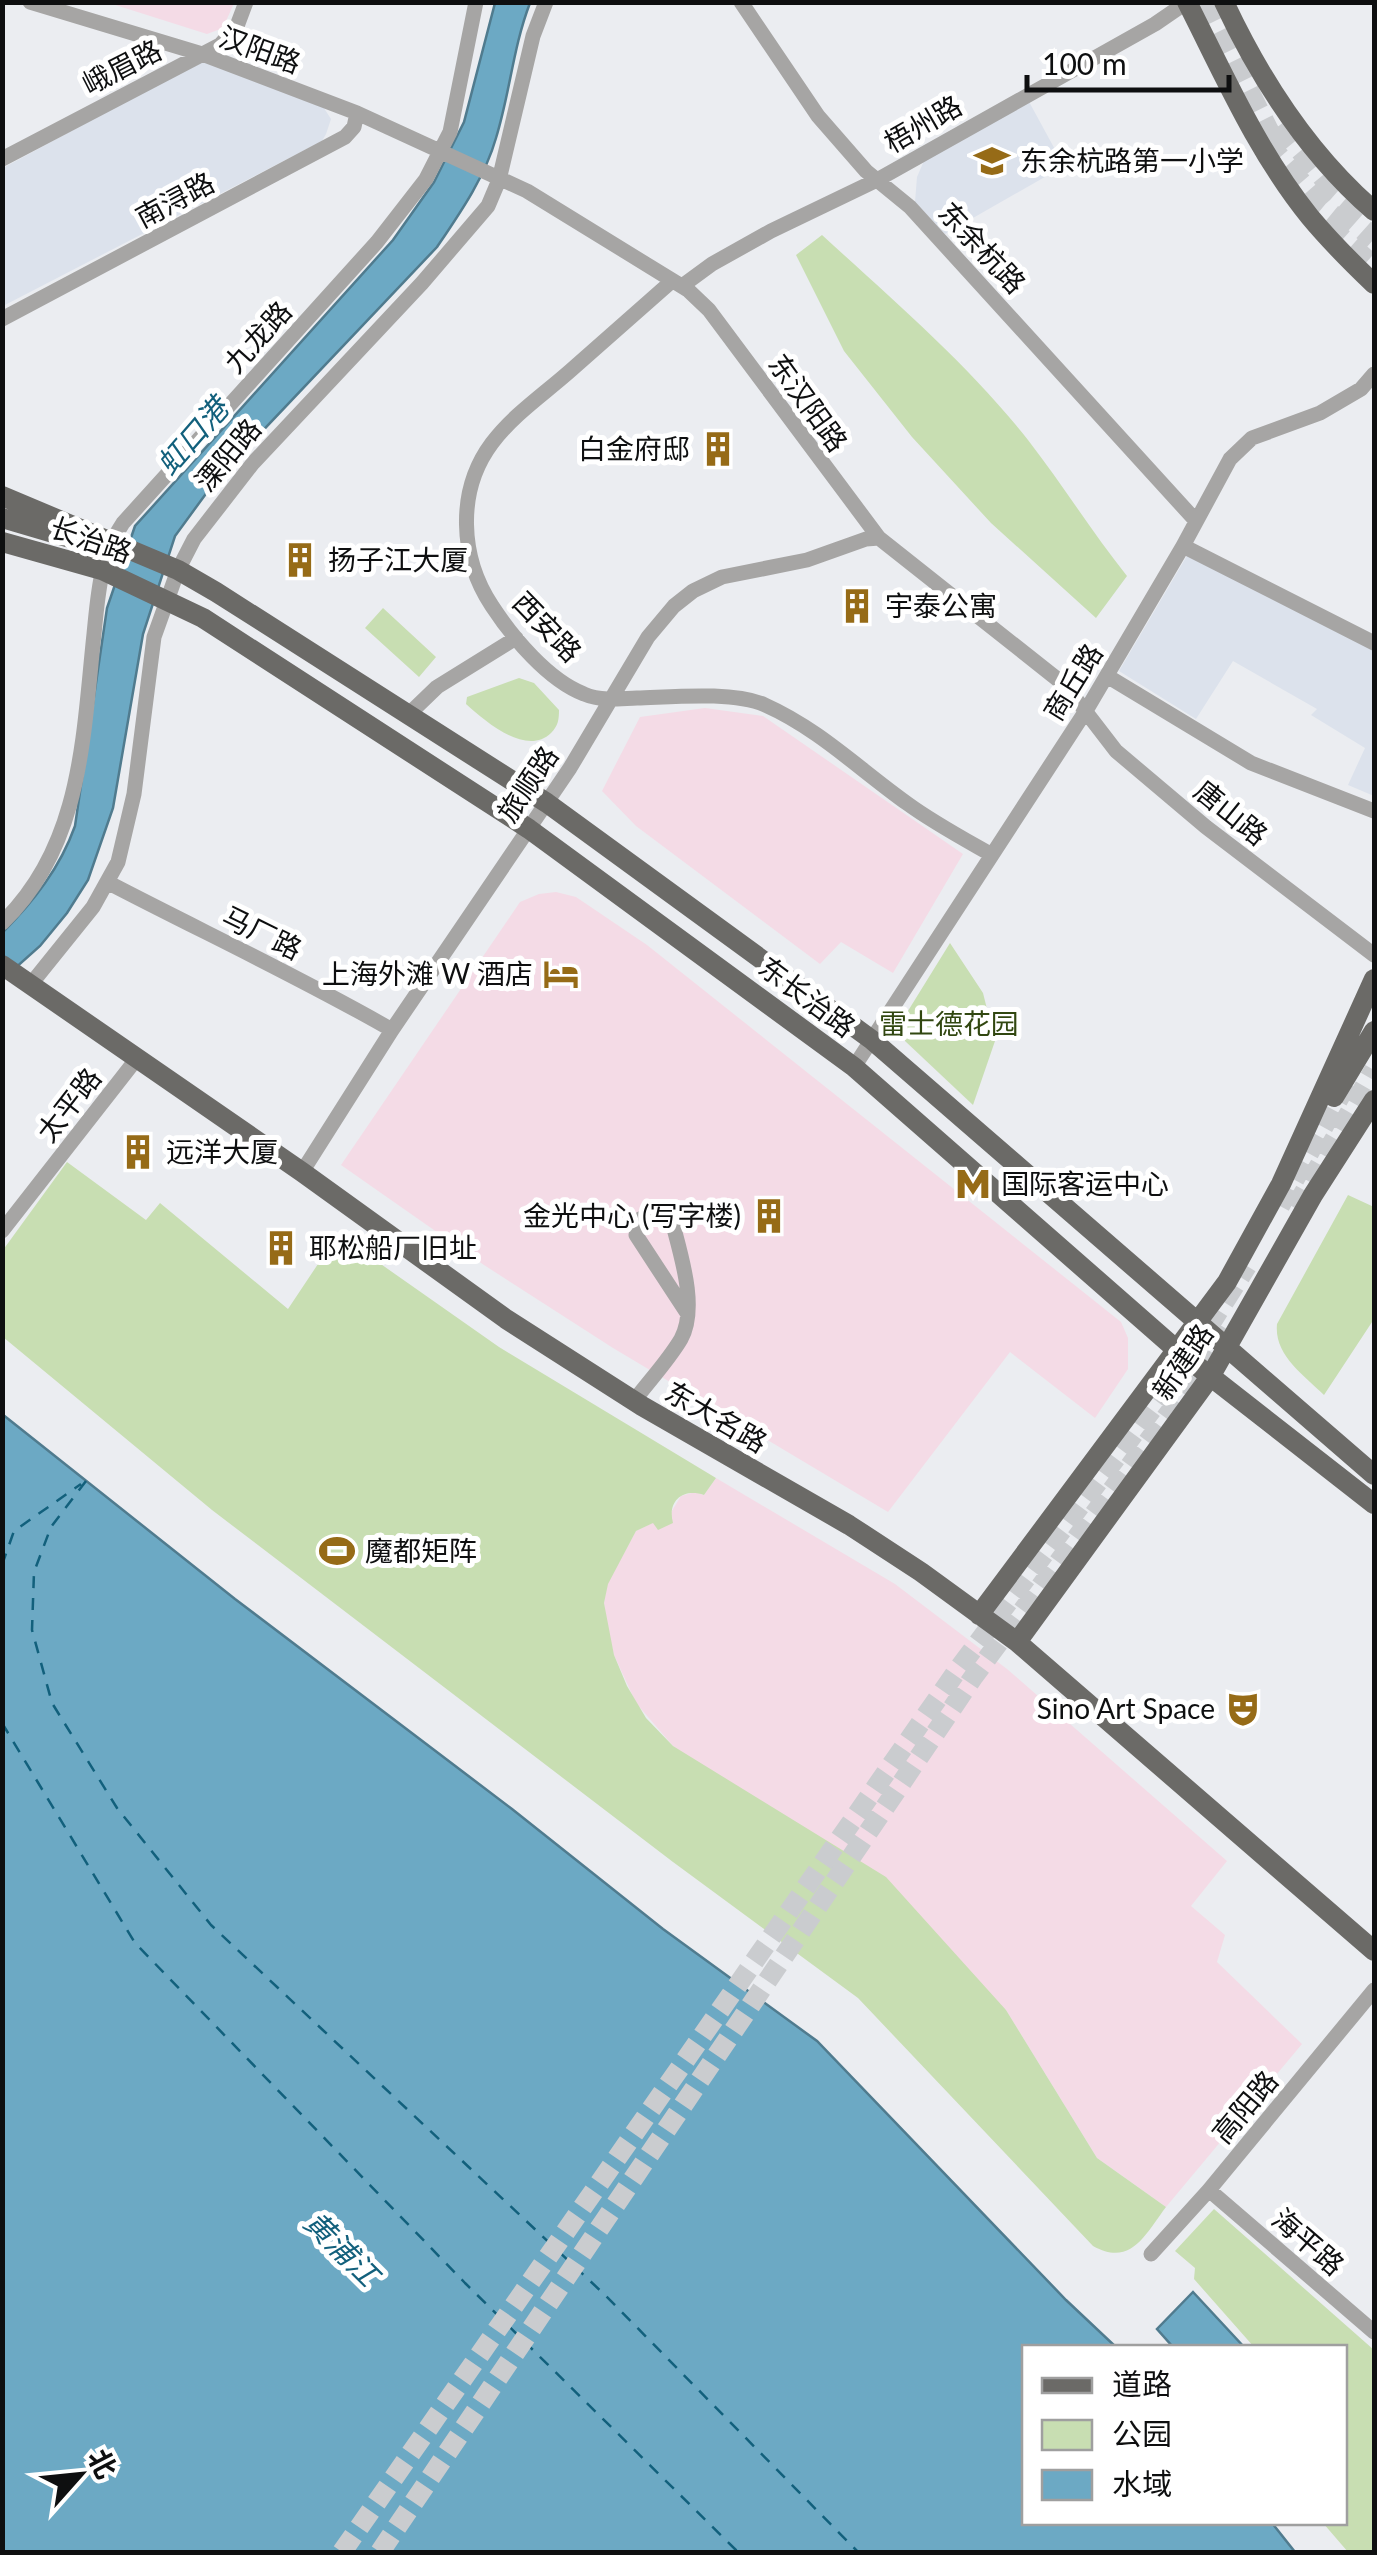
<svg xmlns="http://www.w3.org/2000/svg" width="1377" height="2555" font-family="Lato,'Noto Sans SC',sans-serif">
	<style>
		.commercial { fill: #f4dbe6 }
		.built { fill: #dce2ec }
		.green { fill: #c8deb2 }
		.water { fill: #6ca9c4; stroke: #507b8e; stroke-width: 2.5 }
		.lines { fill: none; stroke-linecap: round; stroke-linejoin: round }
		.ferry { stroke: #12607c; stroke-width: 2.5; stroke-dasharray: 12 10; stroke-linecap: butt }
		.major-tunnel { stroke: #cacccf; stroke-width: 20; stroke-dasharray: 20 10; stroke-linecap: butt }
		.highway-tunnel { stroke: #cacccf; stroke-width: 22; stroke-dasharray: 22 11; stroke-linecap: butt }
		.minor { stroke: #a6a5a4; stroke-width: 15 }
		.major { stroke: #6b6a67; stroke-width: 20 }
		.labels { text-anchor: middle; stroke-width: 10; stroke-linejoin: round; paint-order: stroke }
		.street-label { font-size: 28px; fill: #0e0f10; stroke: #fff }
		.poi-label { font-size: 28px; fill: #0e0f10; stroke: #fff; text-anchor: start }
		.park-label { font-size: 28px; fill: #314710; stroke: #fff }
		.water-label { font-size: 30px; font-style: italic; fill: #12607c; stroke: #fff }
	</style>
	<rect width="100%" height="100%" fill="#ebedf1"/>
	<!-- commercial -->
	<path class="commercial" d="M109,3L234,2V3L223,28L207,34Z
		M705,708L763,716L963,854L893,973L841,942L820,964L636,826L602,791L640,717Z
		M556,892L576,897L647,945L1121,1322L1128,1338V1369L1095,1418L1010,1352L888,1512L613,1348L484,1265L341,1165L520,902L539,894Z
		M716,1478L895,1584L1007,1669L1227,1861L1191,1906L1225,1935L1217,1962L1302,2044L1166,2207L1097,2158L1006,2010L673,1746L636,1703L614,1655L607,1627L604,1603L607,1584L636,1531L670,1514L681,1496L695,1492L704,1495Z"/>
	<!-- built -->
	<path class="built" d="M202,60L322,105L331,119L326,134L322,141L3,306V168Z
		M1027,98L1064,166L945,234L915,202L917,177L926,156Z
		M1188,554L1374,650V796L1348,785L1365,748L1311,715L1317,709L1233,661L1196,719L1119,671Z"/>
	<!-- green -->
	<path class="green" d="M822,235C893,300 968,364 1028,440C1062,484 1092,532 1127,576L1096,618L991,523L912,437L844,351L796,255Z
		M383,608L436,657L419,677L365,628Z
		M519,678L534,683L559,710C559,720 558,726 551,733C526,757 485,721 466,704L467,697Z
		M950,943L983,993L995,1041L973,1105L905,1041L903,1019Z
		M67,1162L146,1220L160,1203L288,1309L338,1234L499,1347L716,1478L704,1495C683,1488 667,1501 673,1523L658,1530L653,1523L636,1531L608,1584L604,1603L614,1655L627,1686L646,1718L673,1746L886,1877L1006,2010L1097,2158L1166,2207C1145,2235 1131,2267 1093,2246L858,1998L673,1862L212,1510L3,1337V1250Z
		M1348,1195L1374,1207V1319L1324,1395C1303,1374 1274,1355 1277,1324Z
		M1214,2209L1374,2350V2552H1348L1323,2523L1344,2522V2348L1254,2347L1194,2279L1195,2268L1175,2251Z"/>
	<!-- water -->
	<path class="water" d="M495,3H530C513,47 510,93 496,138C485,177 460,213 437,247L216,480L175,536L143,634L113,808L88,880L67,913L40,946L3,979V932C34,901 60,868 75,826L107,608L135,526L393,240L434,182L464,122Z
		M2,1414L235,1599L512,1809L663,1929L817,2041L1066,2300L1116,2347L1024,2348V2522L1272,2523L1295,2552H3Z
		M1193,2292L1244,2347H1173L1157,2329Z"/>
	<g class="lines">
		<!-- ferry -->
		<path class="ferry" d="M86,1481L51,1527L34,1572L32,1630L52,1703L117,1808L211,1925L605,2295L858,2552
			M2,1565L14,1531L81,1484
			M2,1723L135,1943L465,2283L738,2552"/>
		<!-- major-tunnel -->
		<path class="major-tunnel" d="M1280,1206L1348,1082
			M1295,1208L1374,1070
			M342,2552L959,1668L1178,1375L1247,1266
			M380,2552L974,1676L1192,1382L1225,1328"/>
		<!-- highway-tunnel -->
		<path class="highway-tunnel" d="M1204,2L1268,131L1283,149
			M1280,125L1329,184L1360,211
			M1265,141L1322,207L1345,226
			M1339,208L1374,239
			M1326,225L1374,267"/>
		<!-- minor -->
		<path class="minor" d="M30,2L202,54L357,113L527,191L688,290L709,310L879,538L1066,686L1116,751L1206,827L1374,955
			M741,2L818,116L866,171L910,207L1196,521
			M2,159L220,45L237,26L246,2
			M672,281C638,311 604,341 570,371C544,394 513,415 492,443C456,491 460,558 492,606C513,638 548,680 584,694C600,701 620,699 637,698C672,697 733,691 765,705C819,729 860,770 908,804C934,823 964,839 992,855
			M682,286L712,264L771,231L877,180L1155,24L1187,2
			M2,319L345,137L354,127L357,113
			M1183,546L1374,643
			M1107,676L1251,763L1374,811
			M409,714L437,687L516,638
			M109,883C203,932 300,977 392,1030
			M2,923C82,846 83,737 94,634C98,595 100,556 123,523L377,242L426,179L450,132L476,2
			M31,984L93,907L118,862L134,794L154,637L178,570L194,539L253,463L422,283L488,206L499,180L533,36L546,2
			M854,1067L1087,709L1183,546L1230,459L1252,438L1320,413L1361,389L1374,374
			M302,1172L392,1030L570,768L648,637L674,606L693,591L722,577L807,560L866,539L879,538
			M2,1231L138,1057
			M634,1401C649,1381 668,1361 681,1339C699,1306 679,1250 671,1217L668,1212L657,1211L640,1219L636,1235L687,1313
			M1209,2190L1374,2332
			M1151,2254L1209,2190L1374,1990"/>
		<!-- major -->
		<path class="major" d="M1187,2C1224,75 1258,153 1310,217C1330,241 1352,263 1374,284
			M1224,2C1261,81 1308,154 1374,211
			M2,496L178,570L216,592L547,803L872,1040L1374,1475
			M2,518L80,541
			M2,542L102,570L203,618L529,829L854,1067L1178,1351L1374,1504
			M2,965L302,1172L506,1319L642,1406L849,1525L921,1572L1017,1642L1374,1951
			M1334,1097L1374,1031
			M979,1615L1227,1282L1281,1184L1374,979
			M1017,1642L1210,1377L1313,1195L1374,1100"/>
	</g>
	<!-- icons -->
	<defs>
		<symbol id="school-bare" viewBox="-9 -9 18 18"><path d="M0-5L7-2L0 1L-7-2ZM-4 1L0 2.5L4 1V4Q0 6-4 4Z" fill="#966b17" stroke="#fff" stroke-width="2.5" paint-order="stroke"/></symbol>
		<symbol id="building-bare" viewBox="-9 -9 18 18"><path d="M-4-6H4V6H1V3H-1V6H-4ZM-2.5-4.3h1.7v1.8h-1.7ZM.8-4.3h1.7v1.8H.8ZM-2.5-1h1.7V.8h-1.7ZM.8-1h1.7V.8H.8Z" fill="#966b17" stroke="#fff" stroke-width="2.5" paint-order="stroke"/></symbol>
		<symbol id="hotel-bare" viewBox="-9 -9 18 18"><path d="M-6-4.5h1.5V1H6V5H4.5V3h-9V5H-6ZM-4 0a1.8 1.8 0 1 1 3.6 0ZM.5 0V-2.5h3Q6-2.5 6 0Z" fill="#966b17" stroke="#fff" stroke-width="2.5" paint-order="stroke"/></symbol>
		<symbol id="metro-bare" viewBox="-9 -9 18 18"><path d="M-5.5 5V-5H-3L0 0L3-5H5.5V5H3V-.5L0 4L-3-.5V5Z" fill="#966b17" stroke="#fff" stroke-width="2.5" paint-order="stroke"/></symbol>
		<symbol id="stadium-bare" viewBox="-9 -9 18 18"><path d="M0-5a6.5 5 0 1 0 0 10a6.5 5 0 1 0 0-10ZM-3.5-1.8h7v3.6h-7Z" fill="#966b17" stroke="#fff" stroke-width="2.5" paint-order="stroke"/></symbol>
		<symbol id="theatre-bare" viewBox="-9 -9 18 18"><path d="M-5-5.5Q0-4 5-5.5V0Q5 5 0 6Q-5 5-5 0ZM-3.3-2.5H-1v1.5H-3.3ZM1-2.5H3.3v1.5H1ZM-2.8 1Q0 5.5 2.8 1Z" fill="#966b17" stroke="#fff" stroke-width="2.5" paint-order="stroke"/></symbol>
	</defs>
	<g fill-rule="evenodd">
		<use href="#school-bare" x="967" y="136" width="50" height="50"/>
		<use href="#building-bare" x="693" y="424" width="50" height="50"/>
		<use href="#building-bare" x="275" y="535" width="50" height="50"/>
		<use href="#building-bare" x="832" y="581" width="50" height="50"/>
		<use href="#hotel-bare" x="536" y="949" width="50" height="50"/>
		<use href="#building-bare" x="113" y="1127" width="50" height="50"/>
		<use href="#metro-bare" x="948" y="1159" width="50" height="50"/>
		<use href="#building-bare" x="744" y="1191" width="50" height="50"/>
		<use href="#building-bare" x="256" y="1223" width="50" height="50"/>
		<use href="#stadium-bare" x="312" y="1526" width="50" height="50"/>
		<use href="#theatre-bare" x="1218" y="1684" width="50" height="50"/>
	</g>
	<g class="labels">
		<!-- street labels -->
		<g class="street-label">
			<text transform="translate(260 50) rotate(20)" y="10">汉阳路</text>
			<text transform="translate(122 67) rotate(-27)" y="10">峨眉路</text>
			<text transform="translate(923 124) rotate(-30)" y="10">梧州路</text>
			<text transform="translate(175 200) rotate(-28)" y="10">南浔路</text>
			<text transform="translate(982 248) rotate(47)" y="10">东余杭路</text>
			<text transform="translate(258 337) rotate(-48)" y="10">九龙路</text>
			<text transform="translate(808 403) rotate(54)" y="10">东汉阳路</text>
			<text transform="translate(228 455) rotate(-50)" y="10">溧阳路</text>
			<text transform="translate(91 540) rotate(19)" y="10">长治路</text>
			<text transform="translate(547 627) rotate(46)" y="10">西安路</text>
			<text transform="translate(1073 682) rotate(-58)" y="10">商丘路</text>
			<text transform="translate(528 784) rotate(-56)" y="10">旅顺路</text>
			<text transform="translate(1231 813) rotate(39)" y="10">唐山路</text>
			<text transform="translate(262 933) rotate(26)" y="10">马厂路</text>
			<text transform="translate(807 997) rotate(37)" y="10">东长治路</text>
			<text transform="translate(69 1105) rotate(-52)" y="10">太平路</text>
			<text transform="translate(1183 1362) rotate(-56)" y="10">新建路</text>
			<text transform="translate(716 1417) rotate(30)" y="10">东大名路</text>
			<text transform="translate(1245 2107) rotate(-50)" y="10">高阳路</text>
			<text transform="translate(1308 2242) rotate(41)" y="10">海平路</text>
		</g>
		<!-- poi labels -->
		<g class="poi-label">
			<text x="1020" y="171">东余杭路第一小学</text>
			<text x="690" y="459" text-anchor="end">白金府邸</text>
			<text x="328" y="570">扬子江大厦</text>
			<text x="885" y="616">宇泰公寓</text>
			<text x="533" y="984" text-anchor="end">上海外滩 W 酒店</text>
			<text x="166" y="1162">远洋大厦</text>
			<text x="1001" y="1194">国际客运中心</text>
			<text x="741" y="1226" text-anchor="end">金光中心 (写字楼)</text>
			<text x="309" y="1258">耶松船厂旧址</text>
			<text x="365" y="1561">魔都矩阵</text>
			<text x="1215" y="1719" text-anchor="end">Sino Art Space</text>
		</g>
		<!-- park labels -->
		<g class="park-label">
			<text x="949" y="1034">雷士德花园</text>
		</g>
		<!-- water labels -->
		<g class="water-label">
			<text transform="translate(193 437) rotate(-49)" y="10">虹口港</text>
			<text transform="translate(341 2249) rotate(45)" y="10">黄浦江</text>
		</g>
	</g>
	<!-- border -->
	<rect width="1377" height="2555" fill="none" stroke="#0e0f10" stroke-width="10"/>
	<!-- legend -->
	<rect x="1022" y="2345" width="325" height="180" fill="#ffffff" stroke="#9f9f9f" stroke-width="2.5"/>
	<rect x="1042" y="2378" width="50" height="15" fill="#6b6a67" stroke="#9f9f9f" stroke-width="2.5"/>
	<text x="1112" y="2395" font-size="30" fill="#0e0f10">道路</text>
	<rect x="1042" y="2420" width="50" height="30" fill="#c8deb2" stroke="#9f9f9f" stroke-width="2.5"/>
	<text x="1112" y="2445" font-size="30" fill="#0e0f10">公园</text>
	<rect x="1042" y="2470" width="50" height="30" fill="#6ca9c4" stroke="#9f9f9f" stroke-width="2.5"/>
	<text x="1112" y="2495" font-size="30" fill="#0e0f10">水域</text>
	<!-- north arrow -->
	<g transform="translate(80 2475) rotate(63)" stroke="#ffffff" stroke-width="8" paint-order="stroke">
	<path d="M0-8L18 38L0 25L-18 38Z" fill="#0e0f10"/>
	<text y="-15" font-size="28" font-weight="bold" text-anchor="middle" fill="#0e0f10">北</text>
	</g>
	<!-- scale -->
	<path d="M1027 75v15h202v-15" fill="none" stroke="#0e0f10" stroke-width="5"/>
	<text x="1042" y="75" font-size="30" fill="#0e0f10" stroke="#ffffff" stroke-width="8" paint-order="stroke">100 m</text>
</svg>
